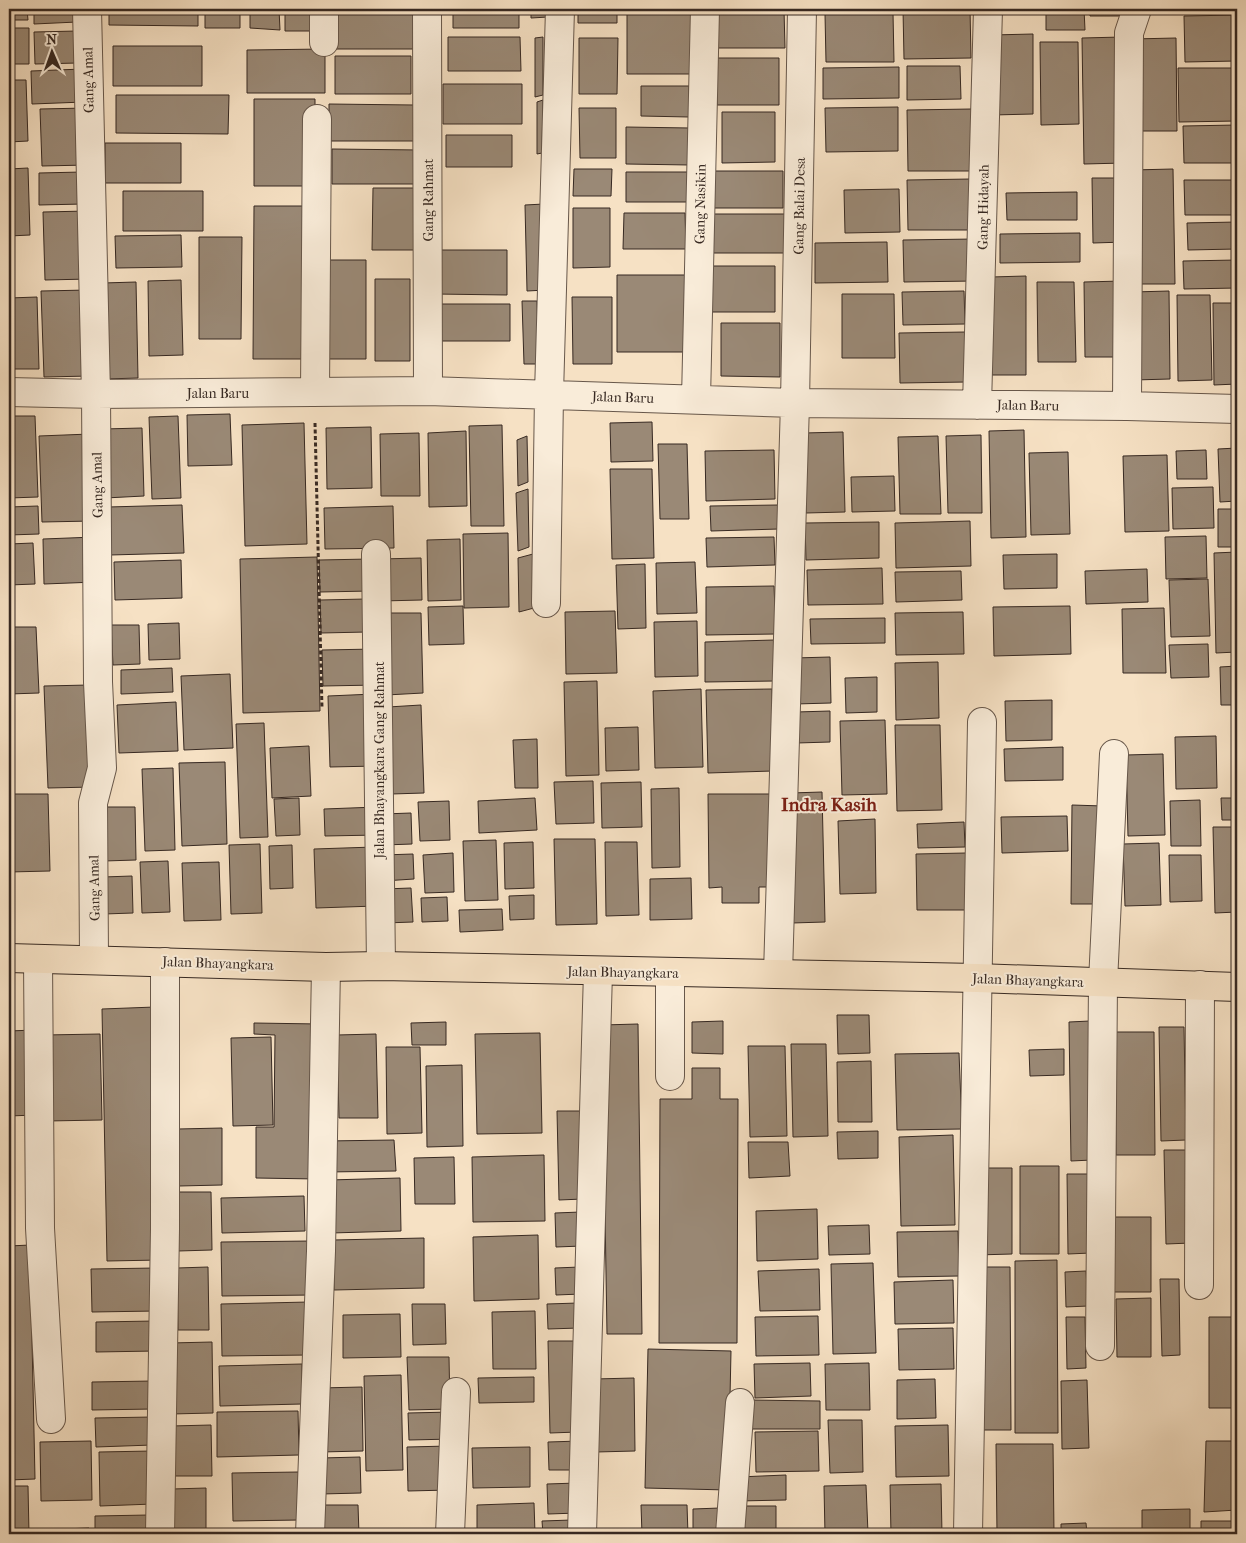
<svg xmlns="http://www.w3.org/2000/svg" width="1246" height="1543" font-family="'IM FELL French Canon',serif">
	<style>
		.building { fill: #9a8976; stroke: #372922 }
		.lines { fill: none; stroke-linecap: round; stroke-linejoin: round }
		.minor-casing { stroke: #67574a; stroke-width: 30 }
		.major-casing { stroke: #372922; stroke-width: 30 }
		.path { stroke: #372922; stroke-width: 3; stroke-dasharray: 4 2.5; stroke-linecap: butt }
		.minor { stroke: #f9ecd9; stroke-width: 28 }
		.major { stroke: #f6e1c4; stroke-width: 28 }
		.labels { text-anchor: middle; stroke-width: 4; stroke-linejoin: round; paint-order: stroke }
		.street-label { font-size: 14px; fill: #372922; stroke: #f9ecd9 }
		.district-label { font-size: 19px; font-weight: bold; fill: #7a1f14; stroke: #f9ecd9 }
	</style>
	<rect width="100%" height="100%" fill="#f6e1c4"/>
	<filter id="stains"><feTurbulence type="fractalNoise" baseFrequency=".004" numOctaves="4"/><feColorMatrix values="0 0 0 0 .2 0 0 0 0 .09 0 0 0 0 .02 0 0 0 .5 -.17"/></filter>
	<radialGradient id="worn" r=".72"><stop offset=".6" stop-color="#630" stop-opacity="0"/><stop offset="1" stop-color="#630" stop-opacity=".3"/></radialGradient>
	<!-- building -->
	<path class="building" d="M9,9H27L28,20H9Z
		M34,9H77V22L34,24Z
		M109,9H198V26L109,25Z
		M205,9H240V28H205Z
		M250,9H279L280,30L250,28Z
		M285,9H317V31H285Z
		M334,9H418V49H334Z
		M453,9H519V28H453Z
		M531,9H548V17L531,18Z
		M578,9H617V23H578Z
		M903,9H970L971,58L904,59Z
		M1046,9H1084L1085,30H1046Z
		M1090,9H1130V16H1090Z
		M713,10H784L785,48H712Z
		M627,13H695V74H627Z
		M893,13L894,62H826L825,14Z
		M1237,15V61L1185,62L1184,16Z
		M9,28H29V64H9Z
		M77,31L78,63L35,64L34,32Z
		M1033,34V114L993,115L992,35Z
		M448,37H520L521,71H448Z
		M543,37V95L535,97V38Z
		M1122,37L1124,163L1084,164L1082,38Z
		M579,38H618L617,94H579Z
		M1176,38L1177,131H1133L1132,39Z
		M1040,42H1078L1079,124L1041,125Z
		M113,46H202V86H113Z
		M325,49V93H247V50Z
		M335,56H411V94H335Z
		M717,58H779V105H717Z
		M907,66H960L961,99L907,100Z
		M899,67V98L823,99V68Z
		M1178,68H1237V121L1179,122Z
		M83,69L84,102L32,104L31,71Z
		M9,80H26L28,141L9,142Z
		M443,84H522V124H443Z
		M641,86H689V117L641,116Z
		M116,95H229L228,134L116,133Z
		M254,99H315V186H254Z
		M543,100L542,153L537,154V102Z
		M329,104L414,105V141H329Z
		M898,107V151L826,152L825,108Z
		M86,108L87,165L42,166L40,109Z
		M579,108H616V158H580Z
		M972,109L973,171H908L907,110Z
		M722,112H775V162L722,163Z
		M1237,125V163H1184L1183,126Z
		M626,127L690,128V165L626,164Z
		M446,135H512V167H446Z
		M105,143H181V183H105Z
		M332,149L421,150V184H332Z
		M28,168L30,235L9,236V169Z
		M574,169H612L611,196H573Z
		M1173,169L1175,284H1134L1132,170Z
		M713,171H783V208H713Z
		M82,172L83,204L39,205V173Z
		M626,172H691V202H626Z
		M1092,178H1124L1125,242L1093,243Z
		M971,179L972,230H908L907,180Z
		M1184,180H1237V215H1185Z
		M373,188H422L421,250H372Z
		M899,189L900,232L845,233L844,190Z
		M123,191H203V231H123Z
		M1077,192V220H1007L1006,193Z
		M544,204L546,290L527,291L525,205Z
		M254,206H306L305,359H253Z
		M573,208H610V267L573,268Z
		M87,211L89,279L45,280L43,212Z
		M624,213H685L686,249H623Z
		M713,214H787V253H713Z
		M1237,222V249L1188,250L1187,223Z
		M1080,233V262L1000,263V234Z
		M181,235L182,267L116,268L115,236Z
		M199,237H242L241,339H199Z
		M975,239V281L904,282L903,240Z
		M887,242L888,282L815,283V243Z
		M435,250H507V295L435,294Z
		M322,260H366V359H322Z
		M1237,260V288L1184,289L1183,261Z
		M710,266H775V312H710Z
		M617,275H685V352H617Z
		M1026,276V375H992L991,277Z
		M375,279H410V361H375Z
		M181,280L183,355L149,356L148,281Z
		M1122,281L1123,357H1085L1084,282Z
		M136,282L138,378L106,379L103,283Z
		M1037,282H1074L1076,362H1038Z
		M88,290L90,376L44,377L41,291Z
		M964,291L965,324L903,325L902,292Z
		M1169,291L1170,379L1134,380L1133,292Z
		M842,294H894L895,358H842Z
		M1177,295H1210L1212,380L1178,381Z
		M37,297L39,369H9V298Z
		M572,297H612V364H573Z
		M522,301H537L539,364H524Z
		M1213,303H1237V384L1214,385Z
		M433,304H510V341H433Z
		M721,323H780V377L721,376Z
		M966,332L967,382L900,383L899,333Z
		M230,414L232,465L188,466L187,415Z
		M9,416H35L38,497L9,498Z
		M178,416L181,498L152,499L149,417Z
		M652,422L653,461L611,462L610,423Z
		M304,423L307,544L245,546L242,425Z
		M502,425L504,526H471L469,426Z
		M371,427L372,488L327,489L326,428Z
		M142,428L144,496L105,498L103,429Z
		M1024,430L1026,537L991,538L989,431Z
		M466,431L467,506L429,507L428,433Z
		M843,432L845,512L806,513L804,433Z
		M419,433L420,496H381L380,434Z
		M90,434L93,521L42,522L39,436Z
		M981,435L982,513H948L946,436Z
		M527,436L528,482L518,486L517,440Z
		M938,436L941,514H900L898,437Z
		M658,444H687L689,519H660Z
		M1237,448V501L1220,502L1218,449Z
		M774,450L775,499L706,501L705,451Z
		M1206,450L1207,479H1177L1176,451Z
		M1068,452L1070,534L1031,535L1029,453Z
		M1167,455L1169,531L1125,532L1123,456Z
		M610,469H652L654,558L612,559Z
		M894,476L895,511L852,512L851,477Z
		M1213,487L1214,528L1173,529L1172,488Z
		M528,489L529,547L518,551L516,493Z
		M182,505L184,553L110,555L108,507Z
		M778,505L779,529L711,531L710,506Z
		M38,506L39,534L9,535V507Z
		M393,506L394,548L325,549L324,508Z
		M1218,509H1237V547H1218Z
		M970,521L971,566L896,568L895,523Z
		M879,522V558L806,560L805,523Z
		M508,533L509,607L464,608L463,534Z
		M1206,536L1207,578L1166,579L1165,537Z
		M95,537L96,582L44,584L43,539Z
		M774,537L775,565L707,567L706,538Z
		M460,539L461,600L428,601L427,540Z
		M33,543L35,584L9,585V544Z
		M1237,552V652L1216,653L1214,553Z
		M533,554L534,608L519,612L518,558Z
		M1057,554V588L1004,589L1003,555Z
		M317,557L320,711L243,713L240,559Z
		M421,558L422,600L381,601L380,559Z
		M370,559L371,591L320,592L319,560Z
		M181,560L182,598L115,600L114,562Z
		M695,562L697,613L657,614L656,563Z
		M645,564L646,628L618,629L616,565Z
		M882,568L883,604L808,605L807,570Z
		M1147,569L1148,602L1086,604L1085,571Z
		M961,571L962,600L896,602L895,572Z
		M1208,579L1210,636L1171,637L1169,580Z
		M774,586L776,634L706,635V587Z
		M366,599L367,632L321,633L320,600Z
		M463,606L464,644L429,645L428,607Z
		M1070,606L1071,654L994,656L993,607Z
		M1164,608L1166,673H1123L1122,609Z
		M615,611L617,673L566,674L565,612Z
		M963,612L964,654L896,655L895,613Z
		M384,613H421L423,693L386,695Z
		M885,618V643L811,644L810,619Z
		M697,621L698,676L655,677L654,622Z
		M179,623L180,659L149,660L148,624Z
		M111,625H139L140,664L113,665Z
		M9,627H36L39,693L9,694Z
		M774,640L775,681L705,682V642Z
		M1208,644L1209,677L1171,678L1169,645Z
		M376,649L377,685L323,686L322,650Z
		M830,657L831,703L795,704L794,658Z
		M938,662L939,718L896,720L895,663Z
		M1237,666V705H1221L1220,667Z
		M172,668L173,692L121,694V670Z
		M230,674L233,748L184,750L181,676Z
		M877,677V712L846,713L845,678Z
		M597,681L599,775L566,776L564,682Z
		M89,685L93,787L48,788L44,686Z
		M701,689L703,767L655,768L653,691Z
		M772,689L773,771L708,773L706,690Z
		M374,694L377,766L330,767L328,696Z
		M1052,700V740L1006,741L1005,701Z
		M176,702L178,751L119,753L117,705Z
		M421,705L424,793L391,794L388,707Z
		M830,711V742L797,743L796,712Z
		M885,720L887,794L842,795L840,721Z
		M264,723L268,837L240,838L236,724Z
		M895,725H940L942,810L897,811Z
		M638,727L639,770L606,771L605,728Z
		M1216,736L1217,788L1176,789L1175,737Z
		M537,739L538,788H515L513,740Z
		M309,746L311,796L272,798L270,748Z
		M1063,747V780L1005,781L1004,749Z
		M1163,754L1165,835L1128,836L1126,755Z
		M225,762L227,844L182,846L179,763Z
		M173,768L175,850L145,851L142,769Z
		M593,781L594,823L556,824L554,782Z
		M641,782L642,827L602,828L601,783Z
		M679,788L680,867L652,868L651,789Z
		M822,792L825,922L792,923L790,793Z
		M9,794H48L50,871L9,872Z
		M708,794H772L773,887H759V903H722V887L709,888Z
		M299,798L300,835L276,836L274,799Z
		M535,798L537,830L479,833L478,801Z
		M1221,798H1237V820H1222Z
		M1200,800L1201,846H1171L1170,801Z
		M449,801L450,840L420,841L418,802Z
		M1072,805L1103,806V904H1071Z
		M103,807H135L136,860L104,861Z
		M377,807L378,835L325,836L324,809Z
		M411,813L412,844L384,845L383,814Z
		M1067,816L1068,851L1002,853L1001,817Z
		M875,819L876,893L840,894L838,821Z
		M964,822L965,847L918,848L917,824Z
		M1213,827H1237V912L1215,913Z
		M554,839H595L597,924L556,925Z
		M496,840L498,900L465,901L463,841Z
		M533,842L534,888L505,889L504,843Z
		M605,842H637L639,915L606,916Z
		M1159,843L1161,905L1125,906L1123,844Z
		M260,844L262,913L231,914L229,845Z
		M292,845L293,888L270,889L269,846Z
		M374,847L376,906L316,908L314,849Z
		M453,853L454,892L425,893L423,855Z
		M966,853L967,910H917L916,854Z
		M413,854L414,879L383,881L382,855Z
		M1169,855H1201L1202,901L1170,902Z
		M168,861L170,912L142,913L140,862Z
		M219,862L221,920L184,921L182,863Z
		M132,876L133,913L104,914L103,877Z
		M691,878L692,919L650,920V879Z
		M411,888L413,922L385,923L384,889Z
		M534,895V919L510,920L509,896Z
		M447,897L448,921L422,922L421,898Z
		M502,909L503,930L460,932L459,910Z
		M155,1007L160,1260L107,1261L102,1009Z
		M837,1015H869L870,1053L838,1054Z
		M723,1021V1054L692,1053V1022Z
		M1090,1021L1092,1160L1071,1161L1069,1022Z
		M446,1022V1045H412L411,1023Z
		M254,1023L319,1024L317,1179L256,1178V1127H274L275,1035L254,1034Z
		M638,1024L642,1334H607L602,1025Z
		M1159,1027H1184L1186,1140L1161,1141Z
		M34,1030L35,1115L9,1116V1031Z
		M1115,1032H1154L1155,1155H1116Z
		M540,1033L542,1133L477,1134L475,1034Z
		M100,1034L102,1120L47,1121L45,1035Z
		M376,1034L378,1118H339L337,1035Z
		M271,1037L273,1125L233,1126L231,1038Z
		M791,1044H826L828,1136L793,1137Z
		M748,1046H785L787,1136L750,1137Z
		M386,1047H420L422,1133L387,1134Z
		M1064,1049V1075L1030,1076L1029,1050Z
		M959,1053L962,1129L897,1130L895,1054Z
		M871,1061L872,1122H838L837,1062Z
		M462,1065L463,1146L427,1147L426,1066Z
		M692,1068H720V1099H738L737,1343H659L660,1099H692Z
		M557,1111H581L583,1199L559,1200Z
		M222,1128V1185L179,1186L178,1129Z
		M878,1131V1158L838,1159L837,1132Z
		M953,1135L955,1225L901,1226L899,1137Z
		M394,1140L396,1171L327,1172L326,1141Z
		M748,1142H788L790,1176L749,1178Z
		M1164,1150H1190L1191,1243L1166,1244Z
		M544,1155L545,1221L473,1222L472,1157Z
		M454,1157L455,1204H415L414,1158Z
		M1020,1166H1059V1254H1020Z
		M976,1168H1012V1254L976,1255Z
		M1067,1174H1089L1091,1253L1068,1254Z
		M400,1178L401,1231L331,1233L329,1180Z
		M177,1192H211L212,1250L178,1251Z
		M304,1196L305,1231L222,1233L221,1198Z
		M817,1209L818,1259L757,1261L756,1211Z
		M581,1212L582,1246L556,1247L555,1213Z
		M1114,1217H1151V1292H1114Z
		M869,1225L870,1254L829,1255L828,1226Z
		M958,1231L959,1276L898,1277L897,1232Z
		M538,1235L539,1299L474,1301L473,1237Z
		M424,1238V1288L334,1290L333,1240Z
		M312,1241L313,1295L222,1296L221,1242Z
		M30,1245L35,1479L9,1480V1246Z
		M1057,1260L1058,1433H1015V1261Z
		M873,1263L876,1353L833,1354L831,1264Z
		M208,1267L209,1330H178L177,1268Z
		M580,1267L581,1294L556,1295L555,1268Z
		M974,1267H1010L1011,1430H975Z
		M156,1268L157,1311L92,1312L91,1269Z
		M819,1269L820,1310L760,1311L758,1271Z
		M1086,1271L1088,1306L1066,1307L1065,1272Z
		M1160,1279H1179L1180,1355L1162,1356Z
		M953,1280L954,1323L895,1324L894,1282Z
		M1151,1298V1357H1117L1116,1299Z
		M309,1302L310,1355L222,1356L221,1304Z
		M578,1303L579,1328L548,1329L547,1304Z
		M412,1304H445L446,1344L413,1345Z
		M535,1311L536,1369H493L492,1312Z
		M400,1314L401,1357L343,1358V1315Z
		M818,1316L819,1355L756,1356L755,1317Z
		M1066,1317H1085L1086,1368L1067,1369Z
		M1209,1317H1237V1408H1209Z
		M155,1321L156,1351L96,1352V1322Z
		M953,1328L954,1369L899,1370L898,1329Z
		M548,1341H576L578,1432L550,1433Z
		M212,1342L213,1413L171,1414L170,1343Z
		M648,1349L731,1351L728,1490L645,1488Z
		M407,1357H449L450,1409L409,1410Z
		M810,1363L811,1396L755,1398L754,1364Z
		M869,1363L870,1410H826L825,1364Z
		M302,1364V1404L220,1406L219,1366Z
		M401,1375L403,1470L366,1471L364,1376Z
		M534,1377V1402L479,1403L478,1378Z
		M634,1378L635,1451L596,1452L594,1379Z
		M935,1379L936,1418L897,1419V1380Z
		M1087,1380L1089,1448L1062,1449L1061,1381Z
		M153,1381V1409L92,1410V1382Z
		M362,1387L363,1451L321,1452L320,1388Z
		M749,1400L820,1401V1429H749Z
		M298,1411L299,1455L217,1457V1412Z
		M452,1412L453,1439L409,1440L408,1413Z
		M152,1417V1445L96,1447L95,1418Z
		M828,1420H862L863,1472L830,1473Z
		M211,1425L212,1476H172L171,1426Z
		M948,1425L949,1476L896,1477L895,1426Z
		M818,1431L819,1471L756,1472L755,1432Z
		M91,1441L92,1500L41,1501L40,1442Z
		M580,1441L581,1470H549L548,1442Z
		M1206,1441H1237V1510L1204,1512Z
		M996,1444H1053L1054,1534H997Z
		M449,1446V1490L408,1491L407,1447Z
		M530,1447V1487L473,1488L472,1448Z
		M152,1451L153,1504L100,1506L99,1452Z
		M360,1457L361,1493L321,1494V1458Z
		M299,1472L300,1520L233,1521L232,1473Z
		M786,1475V1500L738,1501V1477Z
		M577,1483L578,1513L548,1514L547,1484Z
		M941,1484L942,1534H891L890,1485Z
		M866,1485L868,1533L825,1534L824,1486Z
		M9,1486H28L29,1534H9Z
		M206,1488V1534H174L172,1489Z
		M534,1503L535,1533L477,1534V1505Z
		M313,1505H358L359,1534H314Z
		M641,1505H687L688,1534H642Z
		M736,1506H776V1534H736Z
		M720,1508V1534H693V1509Z
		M1190,1509V1534H1142V1510Z
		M149,1515V1534H95V1516Z
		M572,1520V1534H543L542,1521Z
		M1201,1521H1237V1534H1201Z
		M1086,1523L1087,1534H1061V1524Z
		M89,1528V1534H34V1530Z
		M252,1531V1534H218V1532Z
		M299,1531V1534H258V1532Z"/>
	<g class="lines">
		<defs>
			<path id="minor" d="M87,9L96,394L98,682L102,768L93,803L94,959
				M427,9L428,391
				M324,42V9
				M9,392L96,394L428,391L795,403L1127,406L1237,409
				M315,392L317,119
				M696,399L705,9
				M977,405L988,9
				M1127,406L1129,33L1137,9
				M376,554L381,966
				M546,603L549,394L560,9
				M38,959L40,1228L51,1419
				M778,974L795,403L802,9
				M670,1076V973
				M1199,1285L1200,985
				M1100,1346L1103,982L1114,754
				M160,1534L165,1229V962
				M310,1534L321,1251L326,967
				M450,1534L456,1392
				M582,1534L598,972
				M730,1534L740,1403
				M968,1534L982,722"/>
			<path id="major" d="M9,958L326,967L381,966L977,978L1237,987"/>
		</defs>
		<!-- minor casing -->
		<use href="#minor" class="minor-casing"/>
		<!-- major casing -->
		<use href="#major" class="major-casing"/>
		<!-- path -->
		<path class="path" d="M315,423L322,709"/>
		<!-- minor -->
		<use href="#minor" class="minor"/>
		<!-- major -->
		<use href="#major" class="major"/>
	</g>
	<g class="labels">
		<!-- street labels -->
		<g class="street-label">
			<text transform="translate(88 80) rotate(-91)" y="5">Gang Amal</text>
			<text transform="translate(428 200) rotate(-90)" y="5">Gang Rahmat</text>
			<text transform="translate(700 204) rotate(-89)" y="5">Gang Nasikin</text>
			<text transform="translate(799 206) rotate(-89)" y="5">Gang Balai Desa</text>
			<text transform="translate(983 207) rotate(-89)" y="5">Gang Hidayah</text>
			<text x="218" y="398">Jalan Baru</text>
			<text transform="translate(623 397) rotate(2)" y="5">Jalan Baru</text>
			<text transform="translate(1028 405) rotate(1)" y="5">Jalan Baru</text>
			<text transform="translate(97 485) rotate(-91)" y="5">Gang Amal</text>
			<text transform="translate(379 760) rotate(-90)" y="5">Jalan Bhayangkara Gang Rahmat</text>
			<text transform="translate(94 888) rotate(-91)" y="5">Gang Amal</text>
			<text transform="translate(218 963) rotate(2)" y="5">Jalan Bhayangkara</text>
			<text transform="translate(623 972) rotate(1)" y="5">Jalan Bhayangkara</text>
			<text transform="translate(1028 980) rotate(2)" y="5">Jalan Bhayangkara</text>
		</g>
		<!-- district labels -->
		<g class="district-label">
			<text x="829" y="811">Indra Kasih</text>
		</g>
	</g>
	<!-- margin -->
	<rect width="1246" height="1543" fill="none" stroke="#f6e1c4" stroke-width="30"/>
	<rect x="10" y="10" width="1226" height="1523" fill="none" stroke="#372922" stroke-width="2.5"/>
	<rect x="15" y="15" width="1216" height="1513" fill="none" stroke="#372922"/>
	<!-- north arrow -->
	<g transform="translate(52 52) rotate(358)" stroke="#f9ecd9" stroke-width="4" paint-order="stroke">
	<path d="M0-4L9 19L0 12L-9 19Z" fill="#372922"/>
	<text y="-8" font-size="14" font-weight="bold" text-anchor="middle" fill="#372922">N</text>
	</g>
	<rect width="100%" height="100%" filter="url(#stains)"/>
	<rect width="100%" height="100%" fill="url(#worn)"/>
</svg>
